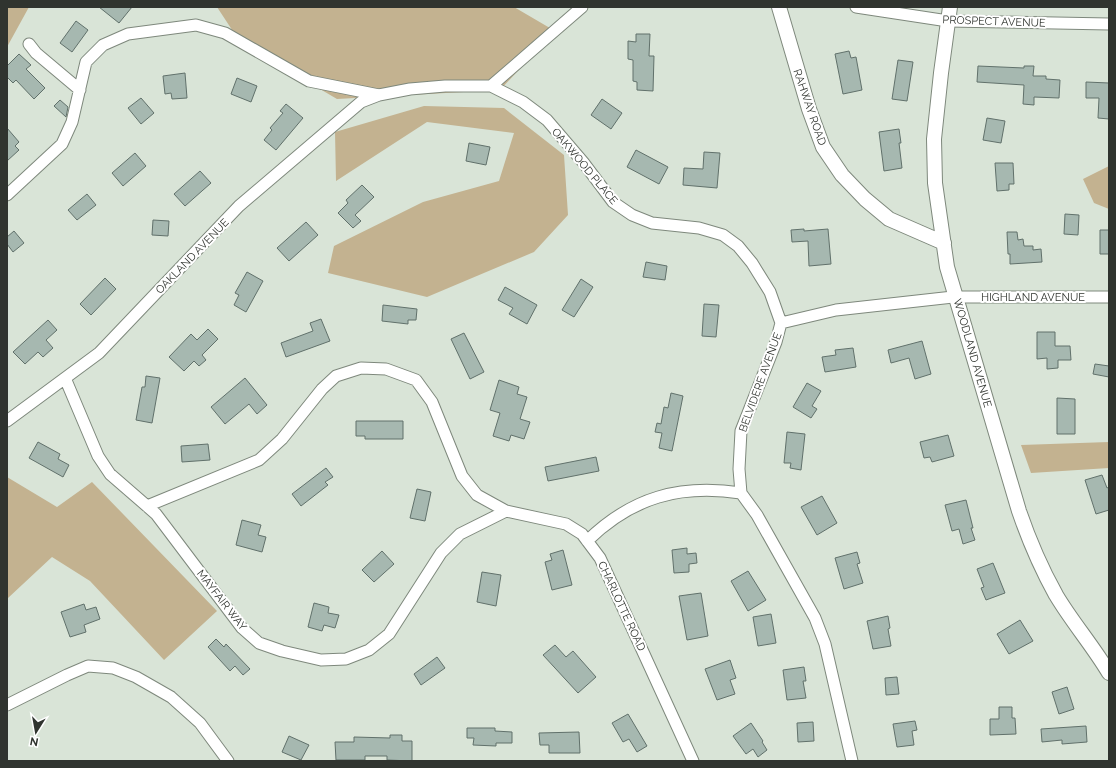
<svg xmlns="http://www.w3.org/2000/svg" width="1116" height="768" font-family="Raleway,sans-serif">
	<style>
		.green { fill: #c3b290 }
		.building { fill: #a6b8b0; stroke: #61716b }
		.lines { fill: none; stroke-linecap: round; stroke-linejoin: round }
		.minor-casing { stroke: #7e887c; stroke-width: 13 }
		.tertiary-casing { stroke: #7e887c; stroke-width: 16 }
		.minor { stroke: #fff; stroke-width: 11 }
		.tertiary { stroke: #fff; stroke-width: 14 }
		.labels { text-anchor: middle; stroke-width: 4; stroke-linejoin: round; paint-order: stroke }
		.street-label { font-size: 11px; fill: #30342f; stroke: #fff }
	</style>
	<rect width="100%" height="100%" fill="#d9e4d7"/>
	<!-- green -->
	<path class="green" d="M7,7H29L7,47Z
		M217,7H514L555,31L500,90L337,99L240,42Z
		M424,106L504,108L564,155L568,215L534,252L427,297L328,273L334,246L423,202L499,181L514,133L427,122L336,181L335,132Z
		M1109,166V209L1094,203L1083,179Z
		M1109,442V468L1031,473L1021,445Z
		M7,477L57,507L92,482L217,611L164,660L90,581L52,557L8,598L7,597Z"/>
	<!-- building -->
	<path class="building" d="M99,7H132L119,23Z
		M76,21L88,30L72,52L60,43Z
		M636,34H650L649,56H654L653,91L637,90V82L633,81V60L628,59V41L636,42Z
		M849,51L851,58L856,57L862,90L843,94L835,54Z
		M19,54L31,65L26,69L45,88L34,99L16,80L13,83L7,77V66Z
		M898,60L913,62L907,101L892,99Z
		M978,66L1024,68V66H1034L1033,76H1046V79L1060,80L1059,98L1034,97V105L1023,104L1024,85L977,82Z
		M185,73L187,98L172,99L171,93L165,94L163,76Z
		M237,78L257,86L251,102L231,94Z
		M1086,82L1109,83V119L1098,118L1099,98H1086Z
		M141,98L154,113L141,124L128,108Z
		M602,99L622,113L611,129L591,115Z
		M60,100L68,107L66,117L54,106Z
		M286,104L303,118L276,150L264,140L272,130L270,128L283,113L280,111Z
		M987,118L1005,121L1001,143L983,140Z
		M7,128L19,142L15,146L19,150L7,161Z
		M899,129L901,143H899L902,168L884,171L879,132Z
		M469,143L490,147L486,165L466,161Z
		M636,150L668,167L659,184L627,167Z
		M704,152L720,153L717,188L683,185L684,168L703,169Z
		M135,153L146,166L123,186L112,173Z
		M995,163H1013L1014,184H1009V190L997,191Z
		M200,171L211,183L185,206L174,194Z
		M362,185L374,197L355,215L361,221L353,228L338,213L348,203L346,200Z
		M87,194L96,205L77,220L68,210Z
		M1065,214L1079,215L1078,235L1064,234Z
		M153,220L169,221L168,236L152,235Z
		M306,222L318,235L289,261L277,248Z
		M804,229V231L828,229L831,264L809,266L808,241L792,242L791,230Z
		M1100,230H1109V254H1100Z
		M14,231L24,243L13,252L7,244V237Z
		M1007,232H1017L1018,240L1023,239L1024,246H1033V250L1041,249L1042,262L1010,264V254H1008Z
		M646,262L667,266L665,280L643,277Z
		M247,272L263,281L246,312L234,305L239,295L235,293Z
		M105,278L116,289L91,315L80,304Z
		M581,279L593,287L574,317L562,310Z
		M505,287L537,305L527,324L509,314L513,308L498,300Z
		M704,304L719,305L716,337L702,336Z
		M383,305L417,309L416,320H408V324L382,321Z
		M321,319L330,341L286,357L281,343L313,331L310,323Z
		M48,320L57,330L46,340L53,348L43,357L38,352L25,364L13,352Z
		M208,329L218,339L202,355L206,360L199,366L194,361L184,371L169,357L191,334L197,340Z
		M1037,332H1055V346H1070L1071,360H1058V368L1047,369V358L1037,359Z
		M464,333L484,372L470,379L451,339Z
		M922,341L931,374L915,379L909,358L891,363L888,350Z
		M853,348L856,367L825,372L822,357L836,355L835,350Z
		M1095,364L1109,366V377L1093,374Z
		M146,376L160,378L152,423L136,420L142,387H145Z
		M245,378L267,405L257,414L249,404L225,424L211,407Z
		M499,380L519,387L517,394L527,397L520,419L530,422L524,439L511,435L509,441L493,436L500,413L490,410Z
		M807,383L821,391L812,406L817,409L811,418L793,407Z
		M671,393L683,396L672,451L659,448L662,433L655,432L657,423L661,424L664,407L668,408Z
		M1057,398L1075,399V434H1057Z
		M356,421H403V439H365V436H356Z
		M787,432L805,434L801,470L790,468L791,463H784Z
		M948,435L954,456L932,462L930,457L924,458L920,442Z
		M38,442L60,454L58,459L69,465L63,477L29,458Z
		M208,444L210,460L182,462L181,446Z
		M596,457L599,471L548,481L545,467Z
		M326,468L333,477L325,482L328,485L301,506L292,494Z
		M1102,475L1107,488L1109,487V510L1096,514L1085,480Z
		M417,489L431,492L425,521L410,518Z
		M822,496L837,523L817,535L801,507Z
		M966,500L973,528H971L975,540L963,544L959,529L952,531L945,505Z
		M242,520L261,525L258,535L266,537L262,552L236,545Z
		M687,548V554L696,553L697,563L689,564V572L674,573L672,550Z
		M563,550L572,585L552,590L545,562L552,560L550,554Z
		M382,551L394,564L374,582L362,570Z
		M857,552L860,563L857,564L863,583L844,589L835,558Z
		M993,563L1005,593L986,600L981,588L984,587L977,569Z
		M748,571L766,600L748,611L731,581Z
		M482,572L501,575L496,606L477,602Z
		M701,593L708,636L687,640L679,596Z
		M314,603L329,607L328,613L339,615L335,628L324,625L322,631L308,627Z
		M84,604L86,610L96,607L100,619L84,625L86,632L70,637L61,612Z
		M771,614L776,643L758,646L753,617Z
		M888,616L890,628L888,629L891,646L873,649L867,621Z
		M1020,620L1033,641L1009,654L997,634Z
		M216,639L224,647L226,644L250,669L243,675L235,666L230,671L208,647Z
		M555,645L566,657L573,651L596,677L578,693L543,655Z
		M437,657L445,668L421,685L414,674Z
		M730,660L736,678L730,680L735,694L717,700L705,669Z
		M804,667L806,681H803L806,698L787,700L783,670Z
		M897,677L899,694L886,695L885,678Z
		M1067,687L1074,709L1059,714L1052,692Z
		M999,707H1012V718H1015L1016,734L990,735V719H999Z
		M628,714L647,746L637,752L629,739L623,742L612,723Z
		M915,721L917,730L912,731L914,745L897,747L893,724Z
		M813,722L814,741L798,742L797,723Z
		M751,723L763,741L762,742L767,750L758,757L753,749L746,754L733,736Z
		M1086,726L1087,742L1062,744V740L1042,742L1041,729Z
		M467,728H495V731L512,732V743H496V746L473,745L474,738H467Z
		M579,732L580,753H549V745H540L539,733Z
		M390,735H402V741H412V761L387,760V756H365V760H336L335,742H354V737L390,738Z
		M289,736L309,745L301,760L282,752Z"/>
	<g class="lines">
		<defs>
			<path id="minor" d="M856,7L948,21L1109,24
				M29,44L36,53L80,90
				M491,86L523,102L547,120L583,162L613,202L632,215L652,223L699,228L723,235L738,246L752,263L770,292L781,323
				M7,195L62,144L72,122L86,62L103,45L128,34L196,25L225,33L309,81L379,95L410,89L445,86H491L582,7
				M781,323L776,342L741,431L739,469L741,493L757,515L815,618L825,644L852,761
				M781,323L836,310L953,297H1109
				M65,378L98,456L110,474L156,514L242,628L259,643L282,651L321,660L346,659L369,650L389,634L441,553L460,534L506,511
				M7,421L99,353L239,206L361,102L379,95
				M147,506L259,460L282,439L322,389L336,376L361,368L386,369L416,380L432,402L462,476L477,495L506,511L566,524L582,534L600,558L693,761
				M587,541C632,497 680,484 741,493
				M7,705L67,675L88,666L113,668L136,677L171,697L200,723L228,761"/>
			<path id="tertiary" d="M779,7L809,109L823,147L842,175L865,199L889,219L944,243
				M950,7L941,73L934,139L935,183L947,267L1019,511C1029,540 1041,568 1056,595C1072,622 1093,646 1109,673"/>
		</defs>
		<!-- minor casing -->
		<use href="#minor" class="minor-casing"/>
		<!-- tertiary casing -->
		<use href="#tertiary" class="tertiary-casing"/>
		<!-- minor -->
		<use href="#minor" class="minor"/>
		<!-- tertiary -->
		<use href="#tertiary" class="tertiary"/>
	</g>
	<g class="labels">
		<!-- street labels -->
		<g class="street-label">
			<text transform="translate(994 21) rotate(2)" y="4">PROSPECT AVENUE</text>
			<text transform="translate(810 107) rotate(71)" y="4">RAHWAY ROAD</text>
			<text transform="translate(585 166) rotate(50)" y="4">OAKWOOD PLACE</text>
			<text transform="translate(192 256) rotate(-46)" y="4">OAKLAND AVENUE</text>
			<text x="1033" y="301">HIGHLAND AVENUE</text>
			<text transform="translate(973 353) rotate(74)" y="4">WOODLAND AVENUE</text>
			<text transform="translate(760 382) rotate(-70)" y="4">BELVIDERE AVENUE</text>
			<text transform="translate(222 600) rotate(52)" y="4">MAYFAIR WAY</text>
			<text transform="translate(622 606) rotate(65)" y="4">CHARLOTTE ROAD</text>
		</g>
	</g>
	<!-- border -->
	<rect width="1116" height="768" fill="none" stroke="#30342f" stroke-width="16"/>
	<!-- north arrow -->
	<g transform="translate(36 732) rotate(191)" stroke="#ffffff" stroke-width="3" paint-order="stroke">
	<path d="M0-3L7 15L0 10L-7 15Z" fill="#30342f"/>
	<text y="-6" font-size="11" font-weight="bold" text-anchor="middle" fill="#30342f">N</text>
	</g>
</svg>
